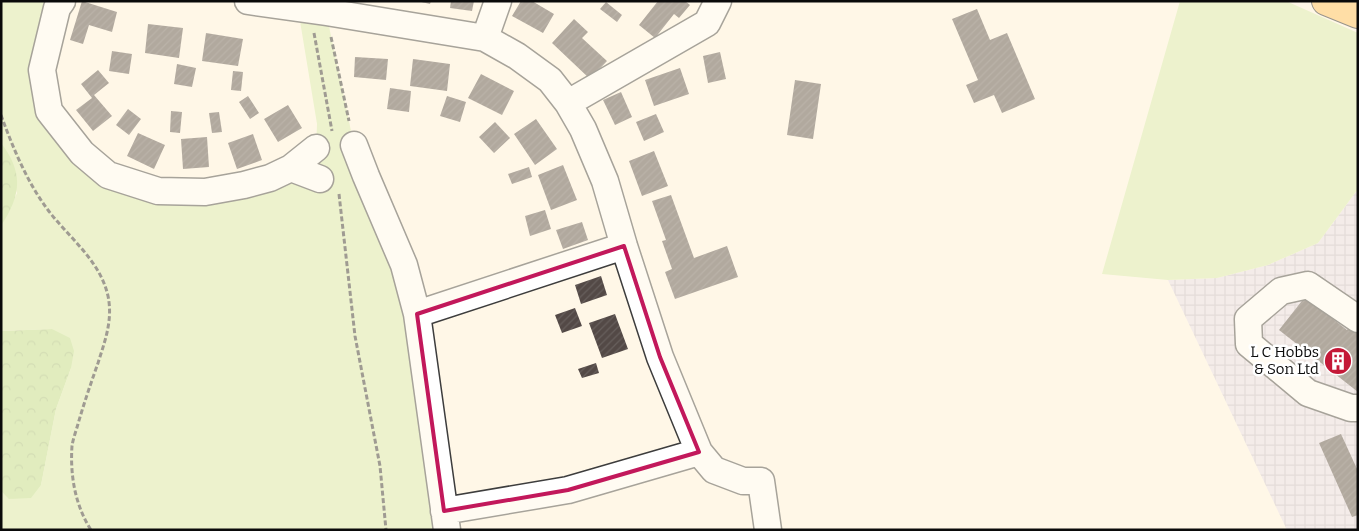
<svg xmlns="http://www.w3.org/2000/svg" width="1359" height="531" font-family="Bitter,serif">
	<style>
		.industrial { fill: url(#industrial-grid) }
		.grass { fill: #d7ecae }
		.forest { fill: url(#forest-crowns) }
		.building { fill: url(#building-hatch) }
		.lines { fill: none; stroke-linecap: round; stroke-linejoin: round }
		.minor-casing { stroke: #3d3d3d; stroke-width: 29 }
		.major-casing { stroke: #1b1b1b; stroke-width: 30 }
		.path { stroke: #2c2c2c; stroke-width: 3; stroke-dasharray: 5 2.5; stroke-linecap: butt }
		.minor { stroke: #fff; stroke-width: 26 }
		.major { stroke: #ffbf57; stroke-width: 28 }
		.marked { fill: none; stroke: #c2185b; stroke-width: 4; stroke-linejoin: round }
		.labels { text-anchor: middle; stroke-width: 5; stroke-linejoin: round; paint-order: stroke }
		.poi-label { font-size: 15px; fill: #0a0a0a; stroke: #fff; text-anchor: end }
	</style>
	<defs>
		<pattern id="industrial-grid" width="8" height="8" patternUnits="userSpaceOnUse" patternTransform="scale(1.25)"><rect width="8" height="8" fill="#e7ddeb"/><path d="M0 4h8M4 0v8" fill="none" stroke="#c5bcc8"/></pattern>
		<pattern id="forest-crowns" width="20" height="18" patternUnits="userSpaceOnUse" patternTransform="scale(1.25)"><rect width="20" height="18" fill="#bcde8c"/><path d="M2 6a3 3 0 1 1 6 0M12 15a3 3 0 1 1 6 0" fill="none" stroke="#a0bd77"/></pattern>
		<pattern id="building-hatch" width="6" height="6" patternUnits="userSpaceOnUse" patternTransform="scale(1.25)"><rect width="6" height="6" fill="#534946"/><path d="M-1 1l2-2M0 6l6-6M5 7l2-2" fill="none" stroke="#675f5c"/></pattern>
	</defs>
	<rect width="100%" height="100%" fill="#fff7e7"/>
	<!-- industrial -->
	<path class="industrial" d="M1358,189V530H1287L1168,280L1217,278L1268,265L1318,243Z"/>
	<!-- grass -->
	<path class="grass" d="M1,1H62L49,111L108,175L205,192L316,148L317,124L298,9L326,12L354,145L404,265L447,530H1V491L10,499L41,485L56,409L71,368L52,329L1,331V226L17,193L1,143Z
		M1180,1H1286L1358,33V189L1318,243L1268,265L1217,278L1168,280L1102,274Z"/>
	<!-- forest -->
	<path class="forest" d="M1,143C24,173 21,195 1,226Z
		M52,329L70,338L74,351L71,368L56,409L41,485L31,498L9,499L1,491V331Z"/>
	<!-- building -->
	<path class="building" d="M82,1L117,12L112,32L89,25L83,44L70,40Z
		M417,1H431L430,4Z
		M451,1H474L472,11L450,8Z
		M521,1H532L554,14L543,33L512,16Z
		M658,1H685L690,5L679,18L674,14L655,38L639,25Z
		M606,2L622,15L617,22L600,9Z
		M977,9L990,40L1007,33L1035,99L1002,113L994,95L974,103L966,85L978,80L952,19Z
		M574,19L588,32L582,38L607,61L590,79L552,43Z
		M148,24L183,28L179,58L145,53Z
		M206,33L243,39L238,66L202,61Z
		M112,51L132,54L129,74L109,71Z
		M720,52L726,79L708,83L703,56Z
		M355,57L388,59L386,80L354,77Z
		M413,59L450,64L447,91L410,86Z
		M177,64L196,68L192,87L174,84Z
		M680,68L689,94L654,106L645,80Z
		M98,70L109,83L94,95L112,116L93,131L76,110L92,98L81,84Z
		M233,71L243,72L241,91L231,90Z
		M481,74L514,91L502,115L468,98Z
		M795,80L821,84L813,139L787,135Z
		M390,88L411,91L409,112L387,109Z
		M621,92L632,117L615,125L603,100Z
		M248,96L259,113L250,119L239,102Z
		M447,96L466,102L460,122L440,116Z
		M288,105L302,128L278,142L264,119Z
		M128,109L141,119L129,135L116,125Z
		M171,111L182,112L180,133L170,132Z
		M219,112L222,132L212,133L209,113Z
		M656,114L664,132L644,141L636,122Z
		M536,119L557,149L535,165L514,134Z
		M495,122L510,138L494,153L479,137Z
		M138,133L165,145L154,169L127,156Z
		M253,134L262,160L237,169L228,143Z
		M207,137L209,167L183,169L181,139Z
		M654,151L668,186L642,196L629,161Z
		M563,165L577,200L551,210L538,175Z
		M529,167L532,177L512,184L508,174Z
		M671,195L694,258L727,246L738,277L675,299L665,272L672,269L662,241L666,240L652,201Z
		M545,210L551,229L530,236L525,216Z
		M582,222L588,240L563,249L556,230Z
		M601,276L607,295L581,304L575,285Z
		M1305,297L1347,330L1351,325L1358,330V392L1279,330Z
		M575,308L582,326L562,333L555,315Z
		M615,314L628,349L602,358L589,323Z
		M596,363L599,373L582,378L578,369Z
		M1341,434L1358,471V515L1352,517L1319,443Z"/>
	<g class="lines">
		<defs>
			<path id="minor" d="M62,1L57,8L42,70L49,111L82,153L108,175L158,191L205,192L244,185L270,178L291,168L316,148
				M248,1L326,12L485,38L517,56L550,80L568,103L583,129L605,181L624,246L660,357L699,452L714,470L743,481H761L768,530
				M485,38L498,1
				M568,103L707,23L718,1
				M354,145L366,176L404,265L417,314L447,530
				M291,168L320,179
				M417,314L624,246
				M1358,319L1308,285L1281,291L1248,319L1249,344L1308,393L1351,408H1358
				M444,511L568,490L699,452"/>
			<path id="major" d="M1326,1L1358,14"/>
		</defs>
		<!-- minor casing -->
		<use href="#minor" class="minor-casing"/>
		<!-- major casing -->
		<use href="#major" class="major-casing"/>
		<!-- path -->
		<path class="path" d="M314,33L332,131
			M331,37L349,121
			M1,115C13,148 27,182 48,210C69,238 100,260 108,296C113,320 105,341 98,363C91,383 84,403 78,424C76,431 73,439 72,446C70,475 75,505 91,530
			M339,194L355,336L380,466L386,530"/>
		<!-- minor -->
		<use href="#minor" class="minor"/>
		<!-- major -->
		<use href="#major" class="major"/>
	</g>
	<!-- marked area -->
	<path d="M0 0H1359V531H0ZM624,246L660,357L699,452L568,490L444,511L417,314Z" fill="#fff7e7" fill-opacity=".55" fill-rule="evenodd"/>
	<path class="marked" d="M624,246L660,357L699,452L568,490L444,511L417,314Z"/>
	<!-- icons -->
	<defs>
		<symbol id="building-disc" viewBox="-11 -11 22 22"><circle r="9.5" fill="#c41837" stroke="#fff"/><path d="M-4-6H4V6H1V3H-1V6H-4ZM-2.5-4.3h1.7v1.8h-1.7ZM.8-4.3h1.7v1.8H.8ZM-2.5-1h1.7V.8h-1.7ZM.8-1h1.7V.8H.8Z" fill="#fff"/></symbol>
	</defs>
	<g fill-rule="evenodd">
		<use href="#building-disc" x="1322" y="345" width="32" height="32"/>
	</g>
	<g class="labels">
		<!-- poi labels -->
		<g class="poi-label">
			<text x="1319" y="357">L C Hobbs<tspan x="1319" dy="17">&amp; Son Ltd</tspan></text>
		</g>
	</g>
	<!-- border -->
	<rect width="1359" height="531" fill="none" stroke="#0a0a0a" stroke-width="5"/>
</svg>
